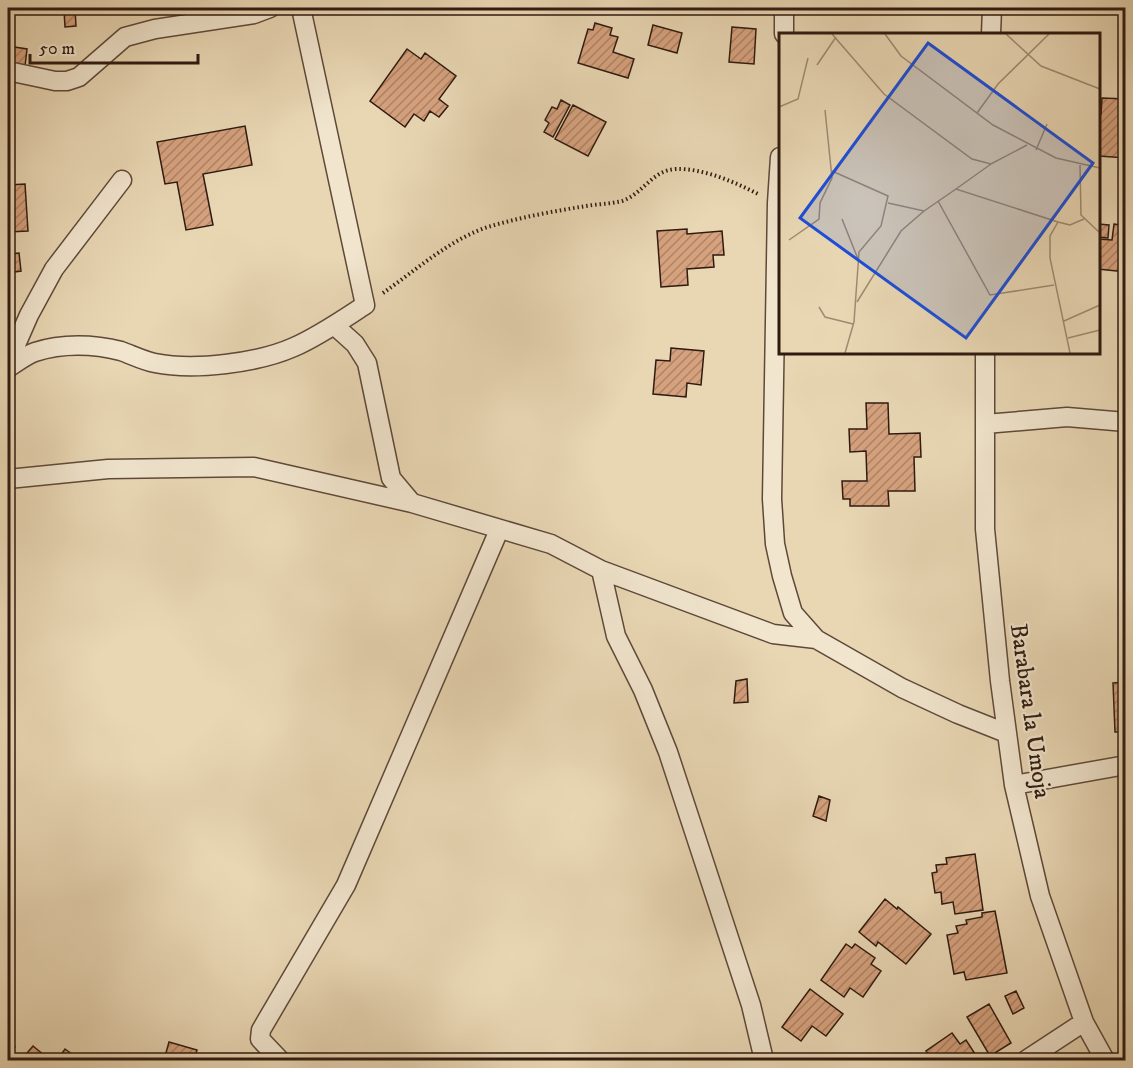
<svg xmlns="http://www.w3.org/2000/svg" width="1133" height="1068" font-family="'IM FELL DW Pica',serif">
	<style>
		.building { fill: url(#building-hatch); stroke: #2f1a10; stroke-width: 1.5 }
		.lines { fill: none; stroke-linecap: round; stroke-linejoin: round }
		.minor-casing { stroke: #5e4939; stroke-width: 21 }
		.path { stroke: #2f1a10; stroke-width: 4; stroke-dasharray: 1.5 3; stroke-linecap: butt }
		.minor { stroke: #f1e5ce; stroke-width: 18 }
		.labels { text-anchor: middle; stroke-width: 4.5; stroke-linejoin: round; paint-order: stroke }
		.street-label { font-size: 24px; fill: #2f1a10; stroke: #f1e5ce }
		.inset-road { fill: none; stroke: #9f8b72; stroke-width: 1.5 }
		.view { fill: #1d4ed8; fill-opacity: 0.15; stroke: #1d4ed8; stroke-width: 3 }
		.inset-edge { fill: none; stroke: #2f1a10; stroke-width: 3 }
	</style>
	<defs>
		<pattern id="building-hatch" width="6" height="6" patternUnits="userSpaceOnUse" patternTransform="scale(1.5)"><rect width="6" height="6" fill="#d6a27e"/><path d="M-1 1l2-2M0 6l6-6M5 7l2-2" fill="none" stroke="#ae8366"/></pattern>
	</defs>
	<rect width="100%" height="100%" fill="#e9d7b4"/>
	<filter id="stains"><feTurbulence type="fractalNoise" baseFrequency=".00333" numOctaves="4"/><feColorMatrix values="0 0 0 0 .2 0 0 0 0 .09 0 0 0 0 .02 0 0 0 .5 -.17"/></filter>
	<radialGradient id="worn" r=".72"><stop offset=".6" stop-color="#630" stop-opacity="0"/><stop offset="1" stop-color="#630" stop-opacity=".3"/></radialGradient>
	<!-- building -->
	<path class="building" d="M75,9L76,26L65,27L64,10Z
		M595,23L612,28L610,35L618,37L613,52L634,59L628,78L578,63L588,29L593,30Z
		M653,25L682,33L677,53L648,45Z
		M732,27L756,29L754,64L729,62Z
		M8,46L27,49L25,66L8,63Z
		M407,49L421,59L425,53L456,76L439,99L448,106L439,117L430,111L424,121L414,114L405,127L370,101Z
		M1102,98L1126,99V158L1099,156L1098,114H1101Z
		M561,100L570,105L553,137L544,132L549,123L545,120L552,107L557,109Z
		M573,105L606,122L588,156L555,139Z
		M245,126L252,165L203,174L213,225L186,230L177,182L165,184L157,142Z
		M25,184L28,231L8,232V185Z
		M1098,224L1109,225L1108,238L1098,237Z
		M1114,224L1126,226V272L1098,269V239L1112,240Z
		M687,229V234L722,231L724,255H713L714,267L687,269L688,285L661,287L657,231Z
		M19,253L21,271L8,273V254Z
		M671,348L704,351L701,385L687,383L686,397L653,394L656,360L670,361Z
		M866,403H888L889,434L920,433L921,457H914L915,491H888L889,506H850V499H843L842,481H867L866,451L850,452L849,429H867Z
		M747,679L748,702L734,703L736,681Z
		M1126,682V732H1115L1113,683Z
		M819,796L830,800L826,821L813,816Z
		M975,854L983,910L955,914L953,902L942,904L941,892L935,893L932,873L937,872L936,865L947,864L946,858Z
		M885,899L897,909L898,907L931,934L906,964L878,942L876,946L859,932Z
		M995,911L1007,973L966,980L964,972L954,974L947,935L958,933L956,926L967,924L966,920L982,917V913Z
		M846,944L852,948L855,944L875,958L871,964L881,971L863,997L850,988L844,997L821,980Z
		M810,989L843,1014L826,1036L812,1026L801,1041L782,1027Z
		M1016,991L1024,1008L1013,1014L1005,996Z
		M989,1004L1011,1043L990,1056L967,1017Z
		M952,1033L960,1044L966,1040L979,1060H922L929,1055L926,1051Z
		M9,1040L15,1047L8,1054V1041Z
		M169,1042L197,1050L194,1060H164Z
		M33,1046L50,1060H21Z
		M65,1049L80,1060H57Z"/>
	<g class="lines">
		<defs>
			<path id="minor" d="M784,34V8
				M991,34L992,8
				M8,71L55,81H67L79,77L125,37L155,29L254,14L270,8
				M780,157L777,203L772,499L775,544L782,576L793,613L816,639L902,688L958,714L1006,733
				M335,326L355,344L367,363L391,478L412,503L551,544L601,570L616,636L643,690L668,752L751,1005L764,1060
				M985,352V529L1000,681L1014,785L1040,896L1084,1022L1105,1060
				M8,363L29,315L54,269L122,180
				M8,368C16,363 26,355 35,352C62,343 94,344 121,351C132,355 144,361 155,363C194,371 258,363 294,347C319,336 342,320 365,305L301,8
				M985,424L1067,417L1126,422
				M8,479L108,469L254,467L412,503
				M601,570L773,634L816,639
				M1014,785L1126,765
				M280,1060L260,1039L261,1030L346,885L499,530
				M1026,1060L1084,1022"/>
		</defs>
		<!-- minor casing -->
		<use href="#minor" class="minor-casing"/>
		<!-- path -->
		<path class="path" d="M383,293C416,270 453,237 491,226C522,217 555,211 586,206C598,204 610,204 622,201C643,194 652,170 676,169C702,168 735,182 758,194"/>
		<!-- minor -->
		<use href="#minor" class="minor"/>
	</g>
	<g class="labels">
		<!-- street labels -->
		<g class="street-label">
			<text transform="translate(1031 711) rotate(82)" y="8">Barabara la Umoja</text>
		</g>
	</g>
	<!-- overview -->
	<g transform="translate(779 33)">
		<rect width="321" height="321" fill="#e9d7b4"/>
		<path class="inset-road" d="M53,1L105,61L193,126L212,131L248,112M106,1L122,23L214,92L277,125L321,135M227,1L262,33L321,56M38,32L57,4M0,74L19,66L29,25M198,80L219,51L270,1M257,117L268,91M301,132L302,182L321,200M53,138L109,163L102,193L80,219L75,289L66,320M177,156L212,131M159,168L211,262L275,252M109,170L145,178L177,156L279,189L291,192L305,186M63,186L79,226M279,189L271,203V225L291,320M10,207L40,186L41,170L53,145L46,77M78,269L122,198L145,178M40,274L46,284L74,291M285,288L321,272M289,305L321,297"/>
		<path class="view" d="M149,10L314,130L187,305L21,185Z"/>
		<rect width="321" height="321" class="inset-edge"/>
	</g>
	<!-- margin -->
	<rect width="1133" height="1068" fill="none" stroke="#e9d7b4" stroke-width="30"/>
	<rect x="9" y="9" width="1115" height="1050" fill="none" stroke="#2f1a10" stroke-width="3"/>
	<rect x="15" y="15" width="1103" height="1038" fill="none" stroke="#2f1a10" stroke-width="1.5"/>
	<!-- scale -->
	<path d="M30 54v9h168v-9" fill="none" stroke="#2f1a10" stroke-width="3"/>
	<text x="39" y="54" font-size="18" fill="#2f1a10" stroke="#f1e5ce" stroke-width="4.5" paint-order="stroke">50 m</text>
	<rect width="100%" height="100%" filter="url(#stains)"/>
	<rect width="100%" height="100%" fill="url(#worn)"/>
</svg>
